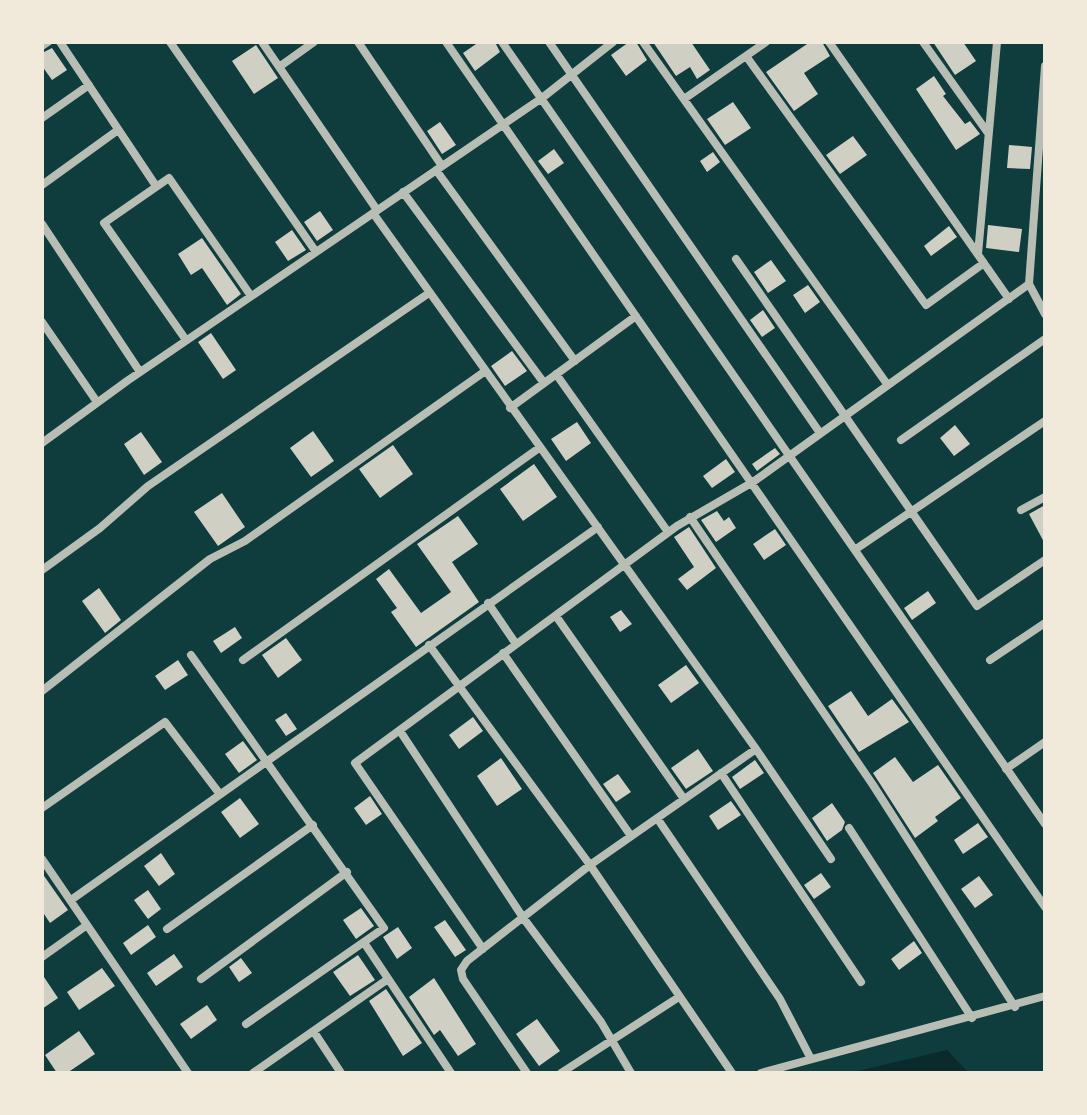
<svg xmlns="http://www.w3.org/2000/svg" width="1087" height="1115" font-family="Barlow,sans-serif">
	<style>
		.water { fill: #0a2a2b }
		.building { fill: #cfcfc3 }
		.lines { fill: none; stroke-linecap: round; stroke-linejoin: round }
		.minor { stroke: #b8beb3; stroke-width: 8 }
	</style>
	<rect width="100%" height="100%" fill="#0f3d3e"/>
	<!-- water -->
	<path class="water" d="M947,1050L969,1073H849Z"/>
	<!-- building -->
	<path class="building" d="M479,42H495L500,52L475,71L463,53Z
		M629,42H636L647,60L626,76L611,55Z
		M653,42H691L710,70L697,79L690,67L676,76Z
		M810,42H822L830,56L804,73L818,94L794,111L766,72Z
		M933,42H963L976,61L955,75Z
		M256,45L278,78L254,94L232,61Z
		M52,48L67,70L52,80L42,66V53Z
		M934,76L946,94L943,96L965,124L970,121L980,134L956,150L916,89Z
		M733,102L751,128L725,145L707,119Z
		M440,122L456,145L442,154L427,131Z
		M853,136L867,155L840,174L826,155Z
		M1009,145L1032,147L1030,169L1007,168Z
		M554,149L564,163L548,174L538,161Z
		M713,152L720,162L707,172L700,161Z
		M320,211L333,230L317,241L304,222Z
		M988,225L1022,229L1019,252L986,248Z
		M949,226L957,237L931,256L924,246Z
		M292,230L306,250L288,261L275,242Z
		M202,238L241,294L227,305L202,268L191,275L178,254Z
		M771,260L786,281L768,293L754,272Z
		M808,285L820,302L805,313L793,295Z
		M763,310L775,328L762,337L750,320Z
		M211,333L236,370L223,379L198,342Z
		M512,351L527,371L505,386L491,366Z
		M577,422L591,443L566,461L551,439Z
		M955,425L970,444L954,456L940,438Z
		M313,431L334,461L311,477L290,448Z
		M141,432L162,462L144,475L124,444Z
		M393,445L413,474L380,498L359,469Z
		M775,448L780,454L757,471L752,464Z
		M726,459L735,472L712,488L703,476Z
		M534,464L557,497L523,521L500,489Z
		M222,493L245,527L218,546L194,512Z
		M1045,505V544L1029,514Z
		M717,511L724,521L729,517L736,528L716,542L701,520Z
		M458,516L478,544L452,562L479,602L416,647L391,612L397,608L376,579L389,569L421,613L451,592L417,544Z
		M689,527L716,568L687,590L678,579L694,567L674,537Z
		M775,529L786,545L764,560L753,544Z
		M99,588L121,620L105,633L82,601Z
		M928,591L936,603L912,620L904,608Z
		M621,610L632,624L620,632L610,617Z
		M235,627L242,638L221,653L213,641Z
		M286,638L302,660L278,678L262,655Z
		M178,660L188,675L165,690L155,676Z
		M686,665L699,683L671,703L658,685Z
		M851,691L868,716L892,699L909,722L859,752L828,706Z
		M286,713L297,729L286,736L275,720Z
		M473,717L483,731L459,749L449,735Z
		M243,741L257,760L239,773L225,754Z
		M698,749L713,771L686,789L671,768Z
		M895,757L913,782L938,765L961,798L935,817L938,821L915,838L873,773Z
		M501,758L522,789L497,806L477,776Z
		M755,760L764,773L740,789L732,777Z
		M618,774L631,792L616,802L603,784Z
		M370,796L382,814L366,825L354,808Z
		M240,798L259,824L240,838L221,812Z
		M731,801L741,815L718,830L709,816Z
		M832,803L845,822L842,830L827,841L812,818Z
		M978,823L988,837L963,854L954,840Z
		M161,853L175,874L159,886L144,866Z
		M42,873L68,910L50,923L42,911Z
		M821,873L831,887L814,899L804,885Z
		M979,876L993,895L975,908L961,889Z
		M148,890L161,909L148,919L134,900Z
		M361,908L374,926L356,939L343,920Z
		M445,920L466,950L455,957L434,927Z
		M148,925L156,937L131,955L123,943Z
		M398,927L412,948L397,959L383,937Z
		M914,941L922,953L899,970L891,959Z
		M174,954L183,967L156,986L147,973Z
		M358,955L375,980L350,996L333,972Z
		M241,958L252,973L239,982L229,967Z
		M102,968L115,986L79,1010L67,992Z
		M42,974L58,998L42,1009Z
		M434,978L476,1044L458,1056L440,1030L434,1035L409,997Z
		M386,989L422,1043L403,1056L369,1001Z
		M207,1005L217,1020L191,1039L180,1024Z
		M537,1019L560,1051L539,1066L516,1034Z
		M79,1031L95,1054L67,1073H57L45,1055Z"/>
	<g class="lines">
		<!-- minor -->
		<path class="minor" d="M60,42L156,186
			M170,42L316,252
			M262,42L377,210
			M358,42L442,166
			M446,42L1045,907
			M502,42L1045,824
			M549,42L820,433
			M643,42L887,384
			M829,42L1009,299
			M923,42L988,133
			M42,46L48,42
			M746,56L926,305L984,263
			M1045,66L1029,284L1045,314
			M279,67L314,42
			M684,99L766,42
			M42,118L89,85
			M436,170L575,361
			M42,185L118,130
			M403,192L544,383
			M373,213L756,749L831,859
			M42,224L140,372
			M978,254L997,42
			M736,259L977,606L1045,560
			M42,322L97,402
			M186,340L104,223L169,178L251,296
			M556,374L668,532
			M510,408L636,316
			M901,440L1045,339
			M42,443L127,381L542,98L613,42
			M1021,510L1045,497
			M690,517L873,785L1015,1007
			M856,549L1045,421
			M42,570L100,528L148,486L429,293
			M488,603L516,644
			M556,616L684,799
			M429,645L590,865L732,1073
			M503,653L631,836
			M191,655L384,928L246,1024
			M243,660L539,448
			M990,660L1045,623
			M42,691L210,559L245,541L484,372
			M400,731L524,919L601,1022L631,1073
			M1006,769L1045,742
			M721,773L861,982
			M42,808L165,722L219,793
			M657,818L780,999L810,1057
			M849,828L972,1018
			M42,859L188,1073
			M71,900L598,527
			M167,929L313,825
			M365,944L451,1073
			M483,949L355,763L677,526L753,482L1029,284
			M42,957L87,925
			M201,979L347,872
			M314,1032L341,1073
			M253,1073L388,979
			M527,1073L463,979L461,970L467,961L590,865L756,749
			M561,1073L679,997
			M761,1073L1045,996"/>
	</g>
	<!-- border -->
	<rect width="1087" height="1115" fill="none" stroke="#f1e9da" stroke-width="88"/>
</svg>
